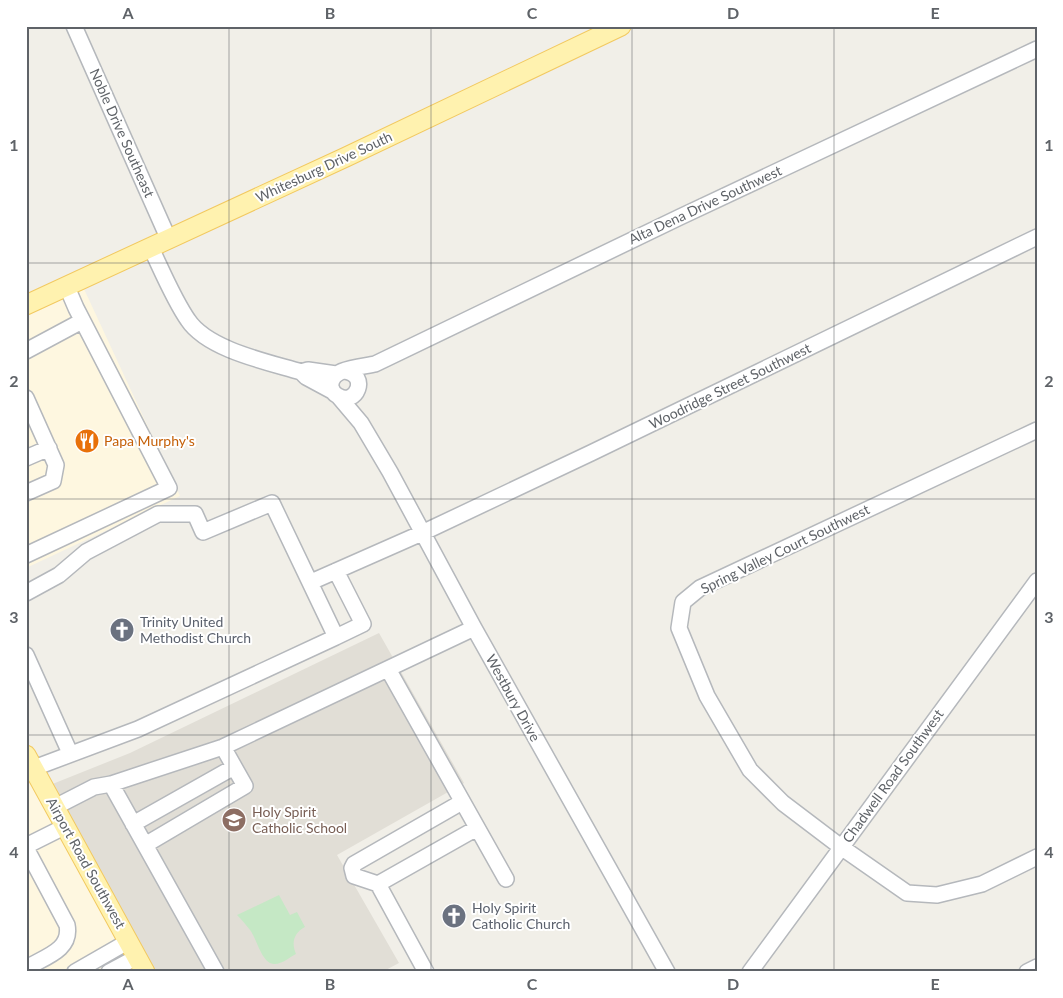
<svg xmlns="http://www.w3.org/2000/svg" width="1063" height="998" font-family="Lato,sans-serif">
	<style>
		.commercial { fill: #fef7e0 }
		.education { fill: #e1ded6 }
		.green { fill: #c5e8c5 }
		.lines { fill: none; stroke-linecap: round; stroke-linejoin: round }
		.minor-casing { stroke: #b5b8bc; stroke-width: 18 }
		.major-casing { stroke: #f2c960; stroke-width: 21 }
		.minor { stroke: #fff; stroke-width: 15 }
		.major { stroke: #fff2af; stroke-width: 19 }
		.grid { fill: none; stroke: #5f6368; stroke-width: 1; stroke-opacity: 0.55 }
		.labels { text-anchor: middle; stroke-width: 4; stroke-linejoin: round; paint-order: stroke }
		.street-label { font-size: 14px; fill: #5f6368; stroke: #fff }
		.food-label { font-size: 14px; fill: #c56008; stroke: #fff; text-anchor: start }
		.worship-label { font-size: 14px; fill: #5b616d; stroke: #fff; text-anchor: start }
		.education-label { font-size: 14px; fill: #785e54; stroke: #fff; text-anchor: start }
		.neatline { fill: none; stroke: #5f6368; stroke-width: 2 }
		.grid-label { font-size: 16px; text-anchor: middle; font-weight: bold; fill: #5f6368 }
	</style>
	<rect width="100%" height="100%" fill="#f1efe8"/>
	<!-- commercial -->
	<path class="commercial" d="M78,276L180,496L26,568V300Z
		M26,741L50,785L148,972H26Z"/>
	<!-- education -->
	<path class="education" d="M379,633L464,783L337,855L399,963L382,972H155L50,785L130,753Z"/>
	<!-- green -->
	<path class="green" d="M279,895L290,915L297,912L305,927C294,933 291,942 296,954C290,957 282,964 275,964C262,965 257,939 250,930C246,925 242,920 237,915Z"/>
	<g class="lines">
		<defs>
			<path id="minor" d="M74,26L169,240
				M151,248C162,271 174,300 188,320C208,350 268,362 301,372L306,377L332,391
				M26,351L82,321
				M345,371C370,375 356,407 338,396C334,394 332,391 331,387C328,368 362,367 375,364L680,217L1037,49
				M301,372L308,370L336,374
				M339,397L361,423L390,472L474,628L667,972
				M26,398L56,465L53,481L26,493
				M1037,430L700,588L683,602L679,628L707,696L750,770L783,803L841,847L907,893L937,895L982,884L1037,857
				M26,458L49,448
				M26,555L169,488L76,308L67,287
				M336,571L363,624L336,637
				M311,582L422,533L591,453L1037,237
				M26,593L59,575L86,552L158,514H195L203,532L272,503L336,637L138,729L34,768
				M26,655L70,753
				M388,669L506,879
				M111,784L216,972
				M55,807L94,787L111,784L223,747L474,628
				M133,824L234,767
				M145,845L245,786L223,747
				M26,846L66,826
				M26,848L67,925C72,950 45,957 26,968
				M378,884L354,876L352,868L354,864L462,802
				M75,972L129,941
				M109,972L137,957
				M426,972L378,884L477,828
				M750,972L1037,581
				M1027,972L1037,967"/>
			<path id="major" d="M26,305L346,157L621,26
				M26,755L145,972"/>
		</defs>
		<!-- minor casing -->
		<use href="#minor" class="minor-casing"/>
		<!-- major casing -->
		<use href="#major" class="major-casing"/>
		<!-- minor -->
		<use href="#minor" class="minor"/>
		<!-- major -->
		<use href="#major" class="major"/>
	</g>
	<!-- grid -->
	<path class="grid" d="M229,26V972M431,26V972M632,26V972M834,26V972M26,263H1037M26,499H1037M26,735H1037"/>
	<!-- icons -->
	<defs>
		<symbol id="restaurant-disc" viewBox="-11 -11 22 22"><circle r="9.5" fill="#e8710a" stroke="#fff"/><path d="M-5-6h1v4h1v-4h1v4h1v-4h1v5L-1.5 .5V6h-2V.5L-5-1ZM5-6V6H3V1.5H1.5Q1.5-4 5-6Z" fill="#fff"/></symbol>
		<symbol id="church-disc" viewBox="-11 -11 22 22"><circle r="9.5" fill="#6b7280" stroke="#fff"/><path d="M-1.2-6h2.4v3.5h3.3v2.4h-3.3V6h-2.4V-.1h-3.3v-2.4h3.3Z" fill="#fff"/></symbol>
		<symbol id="school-disc" viewBox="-11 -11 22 22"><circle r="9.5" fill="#8d6e63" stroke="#fff"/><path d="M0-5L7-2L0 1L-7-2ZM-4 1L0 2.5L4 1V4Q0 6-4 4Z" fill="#fff"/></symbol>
	</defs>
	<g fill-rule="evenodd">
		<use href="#restaurant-disc" x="73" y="427" width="28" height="28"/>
		<use href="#church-disc" x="108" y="616" width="28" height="28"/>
		<use href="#school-disc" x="220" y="806" width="28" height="28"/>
		<use href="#church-disc" x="440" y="902" width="28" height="28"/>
	</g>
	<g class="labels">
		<!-- street labels -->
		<g class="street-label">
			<text transform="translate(122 133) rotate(66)" y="5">Noble Drive Southeast</text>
			<text transform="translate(324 167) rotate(-25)" y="5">Whitesburg Drive South</text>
			<text transform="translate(705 205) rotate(-25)" y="5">Alta Dena Drive Southwest</text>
			<text transform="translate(730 386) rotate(-26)" y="5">Woodridge Street Southwest</text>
			<text transform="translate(785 549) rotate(-26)" y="5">Spring Valley Court Southwest</text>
			<text transform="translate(513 698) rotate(61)" y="5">Westbury Drive</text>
			<text transform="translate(893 776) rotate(-54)" y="5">Chadwell Road Southwest</text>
			<text transform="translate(86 863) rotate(61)" y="5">Airport Road Southwest</text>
		</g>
		<!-- food labels -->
		<g class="food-label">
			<text x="104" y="446">Papa Murphy's</text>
		</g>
		<!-- worship labels -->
		<g class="worship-label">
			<text x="140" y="627">Trinity United<tspan x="140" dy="16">Methodist Church</tspan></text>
			<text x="472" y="913">Holy Spirit<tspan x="472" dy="16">Catholic Church</tspan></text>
		</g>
		<!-- education labels -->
		<g class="education-label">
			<text x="252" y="817">Holy Spirit<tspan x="252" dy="16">Catholic School</tspan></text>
		</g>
	</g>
	<!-- border -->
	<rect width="1063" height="998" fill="none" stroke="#ffffff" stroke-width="55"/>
	<rect x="28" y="28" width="1008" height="942" class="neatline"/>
	<g class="grid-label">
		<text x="128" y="19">A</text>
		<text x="330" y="19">B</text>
		<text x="532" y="19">C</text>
		<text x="733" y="19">D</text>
		<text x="935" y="19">E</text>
		<text x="14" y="151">1</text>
		<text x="1049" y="151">1</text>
		<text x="14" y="387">2</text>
		<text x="1049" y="387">2</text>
		<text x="14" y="623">3</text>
		<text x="1049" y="623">3</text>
		<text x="14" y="858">4</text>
		<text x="1049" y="858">4</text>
		<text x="128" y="990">A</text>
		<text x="330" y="990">B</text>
		<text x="532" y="990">C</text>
		<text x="733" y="990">D</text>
		<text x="935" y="990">E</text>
	</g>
</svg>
